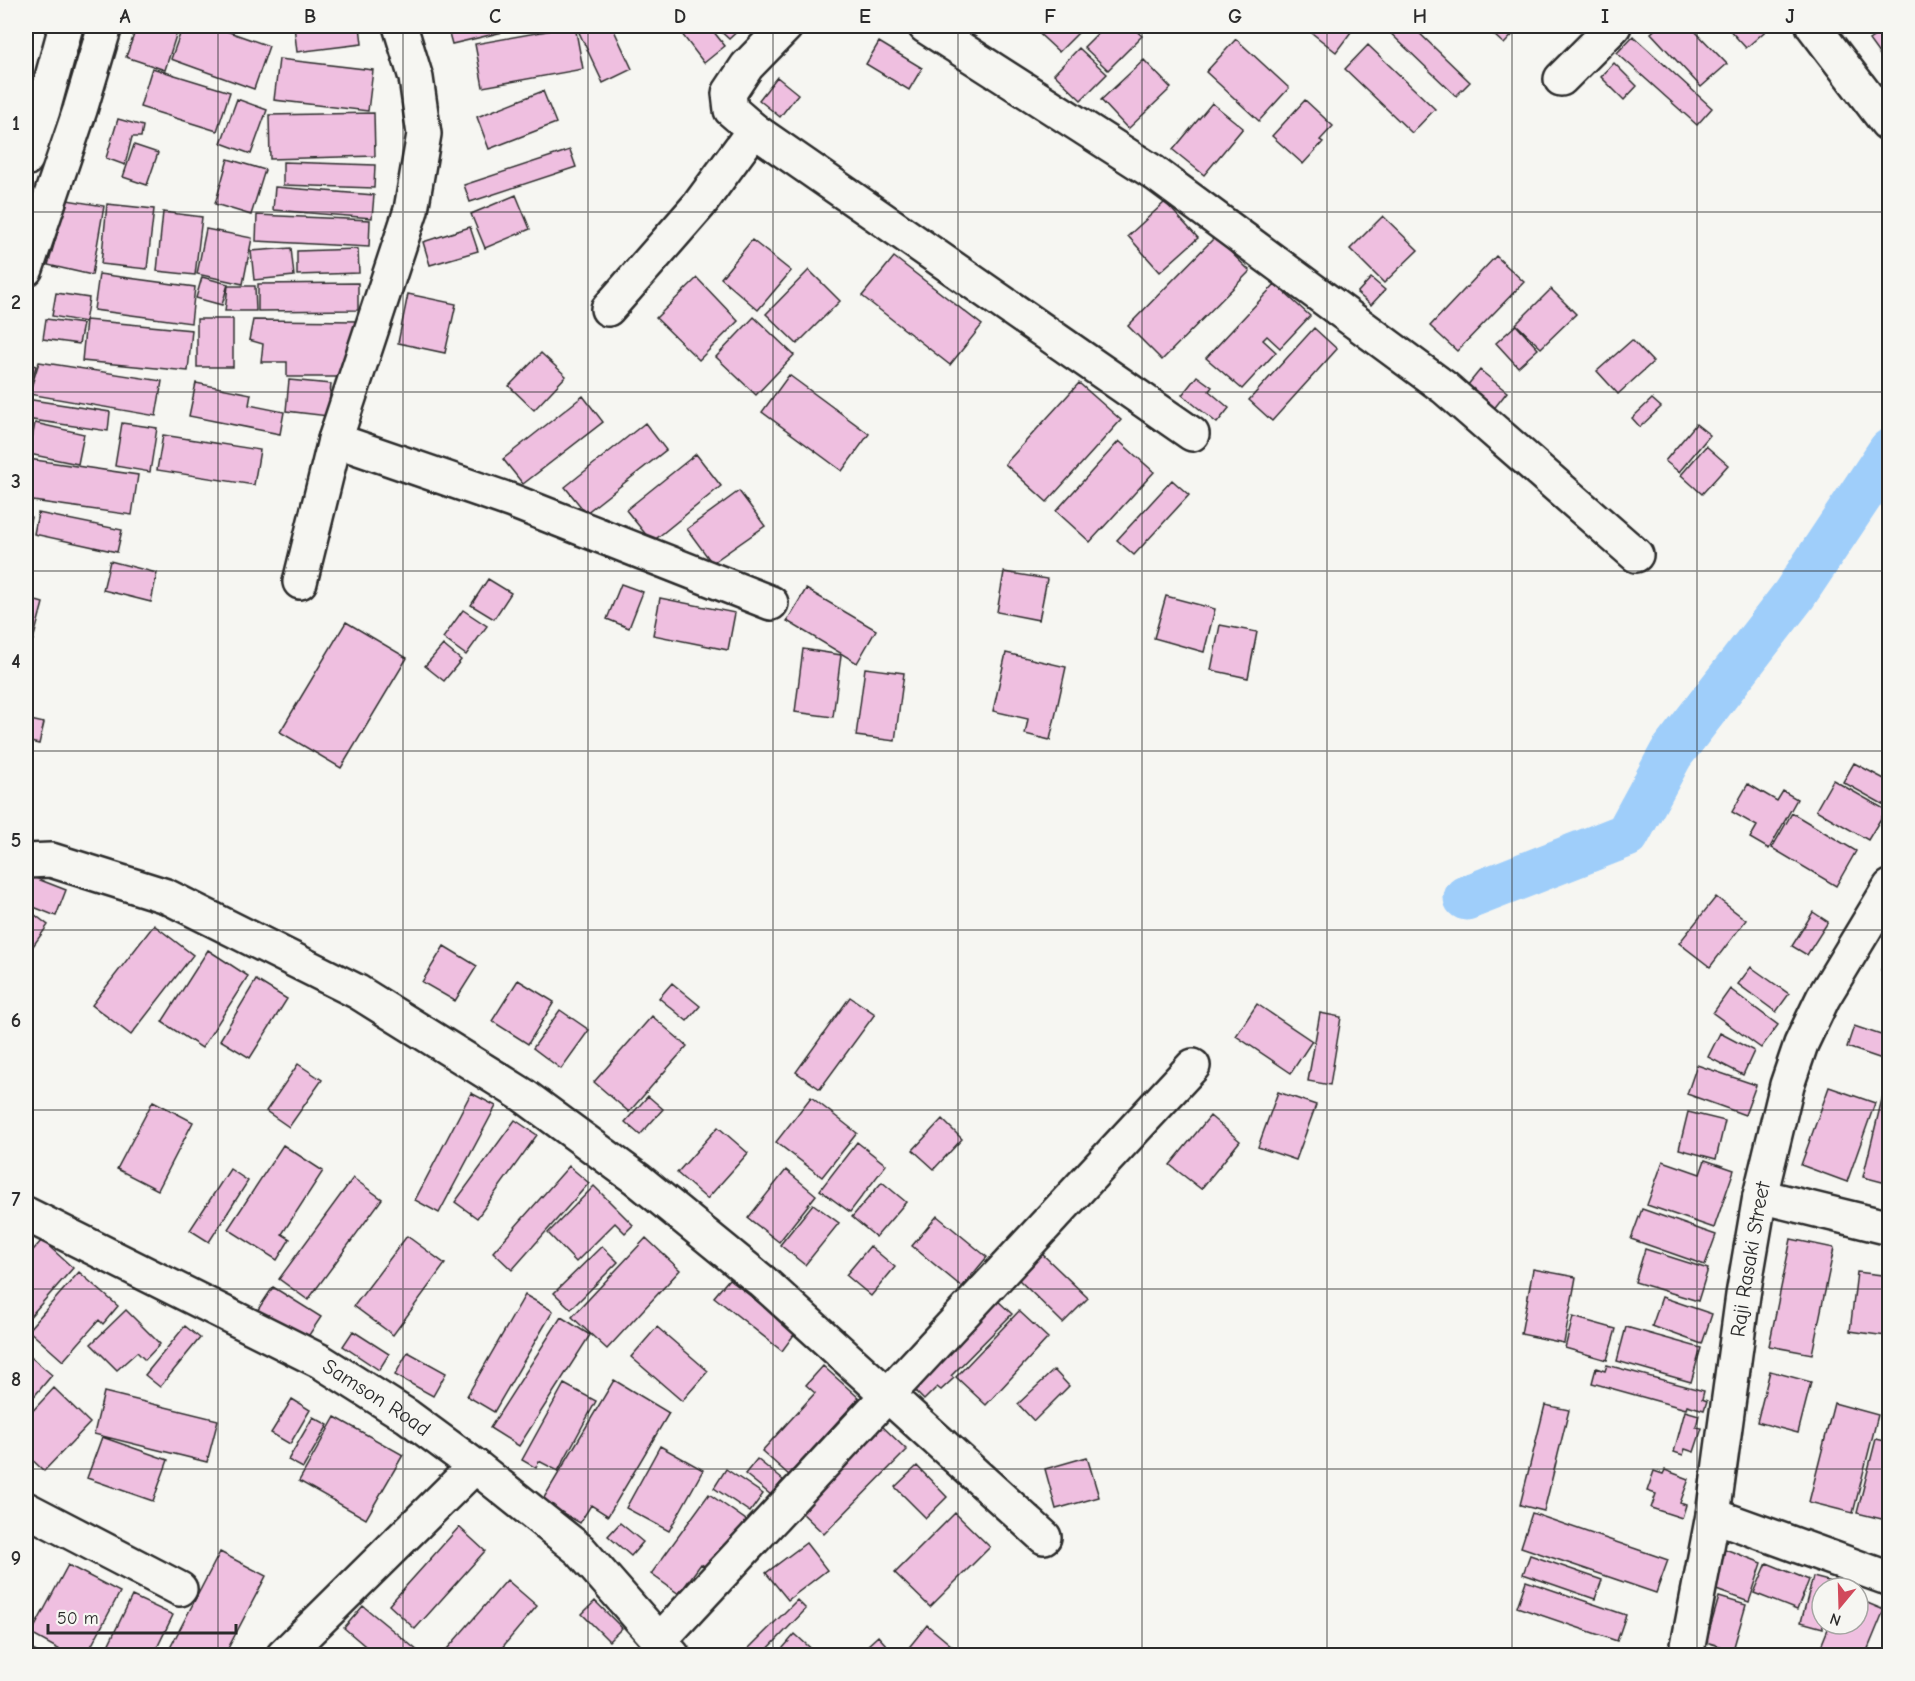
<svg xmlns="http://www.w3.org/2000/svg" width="1915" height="1681" font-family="'Comic Neue',sans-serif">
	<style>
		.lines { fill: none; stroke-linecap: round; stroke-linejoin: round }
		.river { stroke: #9fcefa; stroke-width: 45 }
		.building { fill: #efbfe0; stroke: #2b2b2b; stroke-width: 1.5 }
		.minor-casing { stroke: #2b2b2b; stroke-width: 38 }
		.highway-casing { stroke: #2b2b2b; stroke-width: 38 }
		.minor { stroke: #f6f6f2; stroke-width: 33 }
		.highway { stroke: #f6f6f2; stroke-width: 33 }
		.grid { fill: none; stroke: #2b2b2b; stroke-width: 1.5; stroke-opacity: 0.55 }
		.labels { text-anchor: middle; stroke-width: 5; stroke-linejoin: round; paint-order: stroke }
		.street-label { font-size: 21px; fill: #2b2b2b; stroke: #f6f6f2 }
		.neatline { fill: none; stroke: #2b2b2b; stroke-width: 2 }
		.grid-label { font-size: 20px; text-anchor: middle; font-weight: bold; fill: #2b2b2b }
	</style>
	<rect width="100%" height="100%" fill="#f6f6f2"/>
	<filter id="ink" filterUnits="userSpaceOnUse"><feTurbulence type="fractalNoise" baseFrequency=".0167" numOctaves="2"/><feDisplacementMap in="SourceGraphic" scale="12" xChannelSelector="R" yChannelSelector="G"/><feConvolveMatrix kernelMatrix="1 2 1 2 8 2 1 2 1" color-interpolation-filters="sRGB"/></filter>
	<g filter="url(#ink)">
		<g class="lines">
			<!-- river -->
			<path class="river" d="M1466,898L1627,835L1671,754L1794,595L1890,451"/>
		</g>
		<!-- building -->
		<path class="building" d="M137,26H179L165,70L126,57Z
			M183,26H212L269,46L254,89L171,59Z
			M294,26H360L362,44L297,52Z
			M447,26H528L452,44Z
			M575,26L583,69L483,87L475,44Z
			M576,26H612L632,69L603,83Z
			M682,26H709L725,46L704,63L678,29Z
			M715,26H743L729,39Z
			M1031,26H1085L1059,52Z
			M1105,26H1131L1142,36L1108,70L1084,47Z
			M1303,26H1351L1354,28L1336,52Z
			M1383,26H1412L1470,82L1456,96Z
			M1484,26H1521L1504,44Z
			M1659,26H1690L1727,64L1701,87L1651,33Z
			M1726,26H1771L1746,48Z
			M1890,26V63L1887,65L1869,40Z
			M1633,36L1712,108L1697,125L1617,53Z
			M1236,39L1289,88L1259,121L1206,72Z
			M879,42L922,68L909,90L866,64Z
			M1368,45L1435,109L1412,133L1345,69Z
			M1079,48L1107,74L1081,100L1054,74Z
			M279,59L373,70L368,111L274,100Z
			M1144,60L1171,88L1128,129L1101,100Z
			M1614,63L1637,86L1624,100L1601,77Z
			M152,68L230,92L217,131L140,107Z
			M777,77L798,94L780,117L759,100Z
			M543,91L556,123L489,149L477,117Z
			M237,99L267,110L251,154L221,143Z
			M1305,100L1333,126L1320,140L1323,142L1303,164L1272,136Z
			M1212,103L1243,128L1204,175L1173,150Z
			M374,113L375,156L270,159L269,115Z
			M118,119L143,126L141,137H132L125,165L106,158Z
			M134,145L158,153L147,185L123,177Z
			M570,150L576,167L470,202L464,185Z
			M228,159L265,170L251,215L215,204Z
			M283,162L375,165L374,188L283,185Z
			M275,187L374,195L372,218L273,210Z
			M516,195L530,229L485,248L471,214Z
			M67,200L104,206L92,275L48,265Z
			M1165,202L1198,238L1160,272L1128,236Z
			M107,204L154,209L147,269L101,264Z
			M163,212L202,217L195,275L157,271Z
			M257,215L370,220L369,247L256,241Z
			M1383,216L1418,250L1384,283L1350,249Z
			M470,227L478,251L430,265L423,242Z
			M206,229L252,238L243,284L197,274Z
			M1215,237L1250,271L1162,360L1128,326Z
			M752,240L791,271L758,310L721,278Z
			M291,248L294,276L254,280L251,251Z
			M358,249L359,273L297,275V251Z
			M1496,256L1524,282L1457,351L1430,326Z
			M894,257L982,325L950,365L862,296Z
			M809,270L840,301L797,344L766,314Z
			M99,274L195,287L191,323L94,310Z
			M202,277L228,284L222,305L196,298Z
			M697,278L738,321L699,360L656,318Z
			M1371,278L1385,290L1371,305L1357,293Z
			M358,283V310L258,311V284Z
			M1275,284L1310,316L1280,348L1267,336L1263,340L1276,352L1242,389L1206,358Z
			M228,286H255L256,311H225Z
			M1551,289L1576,314L1541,348L1516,324Z
			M56,293L89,298L85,322L52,316Z
			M408,294L456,304L445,353L398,343Z
			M754,317L794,355L756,395L716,357Z
			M46,319L83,324L79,344L43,339Z
			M197,319H233V367H197Z
			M86,320L192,330L188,371L82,361Z
			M253,320L359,321L346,377H287V362H261L263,344L249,340Z
			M1516,325L1538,349L1518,367L1496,343Z
			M1314,328L1337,349L1272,421L1249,400Z
			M1632,340L1653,362L1618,394L1597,371Z
			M541,353L566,376L534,410L509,386Z
			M39,362L162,381L156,416L29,394Z
			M26,363L36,366L32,379L26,377Z
			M1480,370L1507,392L1489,415L1462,392Z
			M789,375L869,434L842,471L762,412Z
			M1197,376L1212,387L1209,391L1229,408L1217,423L1182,395Z
			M289,380L331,384L328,416L286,411Z
			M196,383L251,394L249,405L284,412L280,434L189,416Z
			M1079,383L1121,420L1047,502L1005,464Z
			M583,396L603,422L523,484L503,459Z
			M26,399L110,412L108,431L26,419Z
			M1652,399L1661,407L1640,427L1632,418Z
			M35,423L84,434L78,464L29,454Z
			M122,423L157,428L150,472L115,466Z
			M645,423L666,450L586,513L565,487Z
			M1696,424L1710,435L1679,472L1665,461Z
			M163,435L260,450L254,485L157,470Z
			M1119,441L1154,472L1090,542L1056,511Z
			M1706,446L1728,465L1702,494L1681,475Z
			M696,454L721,486L652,542L626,510Z
			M28,459L138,475L132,515L26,500Z
			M1172,480L1189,495L1134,555L1117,540Z
			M739,491L765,526L712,563L687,529Z
			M38,513L122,530L117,552L34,534Z
			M26,516L31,517L27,535L26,534Z
			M110,561L157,573L151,602L103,590Z
			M1004,572L1047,579L1039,620L997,612Z
			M488,579L511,593L494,619L471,605Z
			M621,584L643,592L629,628L607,619Z
			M806,589L876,630L857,663L787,621Z
			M1166,596L1215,609L1204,652L1154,638Z
			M26,598L43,603L33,640L26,638Z
			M660,598L735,613L728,650L653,635Z
			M463,610L487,626L466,655L443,638Z
			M346,622L407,658L341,768L280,732Z
			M1220,625L1257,632L1248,678L1211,670Z
			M443,645L461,660L444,681L425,666Z
			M803,649L841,655L833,717L795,712Z
			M1006,653L1066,667L1050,740L1025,734L1028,719L993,711Z
			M865,668L904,673L895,741L856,736Z
			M26,719L44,723L39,744L26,741Z
			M1854,763L1890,782V800L1886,806L1843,782Z
			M1833,780L1886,810L1868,840L1816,810Z
			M1748,784L1777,801L1783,791L1797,799L1769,849L1750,838L1757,826L1732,812Z
			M1792,813L1856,851L1836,886L1772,848Z
			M30,876L66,890L56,916L26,904V890Z
			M1716,897L1746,920L1710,967L1679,943Z
			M26,908L48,925L26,956Z
			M1813,912L1828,922L1807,955L1792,946Z
			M154,925L193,955L131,1035L92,1005Z
			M444,946L477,966L455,1001L422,982Z
			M1888,949L1890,950V973L1881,970Z
			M208,950L248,976L202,1048L162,1022Z
			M1751,967L1789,994L1776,1012L1738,984Z
			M256,980L287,999L250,1058L220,1040Z
			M518,980L554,1002L528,1044L492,1021Z
			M672,983L700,1006L687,1021L659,998Z
			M1730,989L1778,1025L1761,1048L1713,1013Z
			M850,997L875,1014L820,1089L796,1072Z
			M1257,1004L1312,1041L1291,1073L1236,1036Z
			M560,1010L589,1030L561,1069L533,1048Z
			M1320,1013L1341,1017L1330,1085L1308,1081Z
			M652,1016L687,1046L629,1112L594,1082Z
			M1854,1026L1890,1038V1045L1885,1060L1847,1047Z
			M1720,1033L1754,1051L1743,1075L1708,1057Z
			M298,1064L322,1080L289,1127L266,1111Z
			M1697,1065L1756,1085L1745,1115L1687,1094Z
			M1829,1087L1875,1103L1847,1182L1801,1165Z
			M1884,1091L1890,1093V1184L1863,1177Z
			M1278,1092L1316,1105L1296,1160L1258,1147Z
			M471,1093L496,1106L439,1213L415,1200Z
			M648,1096L663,1109L640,1135L625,1122Z
			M811,1097L857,1133L822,1177L776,1142Z
			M153,1101L193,1122L158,1190L117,1169Z
			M1688,1112L1725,1121L1716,1159L1679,1149Z
			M1210,1116L1240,1141L1201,1189L1170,1165Z
			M942,1119L962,1139L934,1169L913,1150Z
			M515,1120L537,1135L477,1218L455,1202Z
			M718,1127L748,1153L707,1199L677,1173Z
			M857,1142L886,1165L850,1212L820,1190Z
			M283,1145L323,1171L282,1234L290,1239L277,1260L228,1229Z
			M1705,1160L1734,1170L1714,1228L1647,1205L1663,1161L1700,1174Z
			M569,1166L589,1183L512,1270L493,1252Z
			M230,1169L248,1181L209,1242L190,1230Z
			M786,1170L816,1195L779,1242L748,1218Z
			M353,1178L382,1199L308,1300L279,1279Z
			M882,1182L906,1202L876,1237L852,1217Z
			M594,1186L633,1225L625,1233L615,1223L576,1262L548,1233Z
			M813,1204L839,1223L805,1265L780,1245Z
			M1642,1209L1716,1235L1705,1265L1631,1239Z
			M937,1216L987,1257L962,1287L912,1246Z
			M407,1236L445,1264L393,1335L354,1306Z
			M646,1238L680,1270L607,1349L572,1317Z
			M1791,1239L1834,1248L1812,1354L1769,1346Z
			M42,1240L73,1268L26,1321V1258Z
			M602,1246L618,1262L571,1309L554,1293Z
			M870,1246L895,1267L871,1296L846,1275Z
			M1645,1249L1708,1269L1698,1301L1635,1282Z
			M1039,1251L1088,1298L1063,1323L1015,1276Z
			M1533,1269L1576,1277L1564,1343L1521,1334Z
			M79,1272L118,1306L103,1324L99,1320L63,1361L28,1330Z
			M1857,1272L1890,1276V1309L1886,1336L1850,1331Z
			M729,1279L796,1332L782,1351L714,1297Z
			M273,1287L321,1317L305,1341L257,1311Z
			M525,1295L553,1311L494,1412L467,1396Z
			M1662,1297L1712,1314L1702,1344L1652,1326Z
			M997,1300L1012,1314L951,1376L954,1378L941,1390L937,1387L924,1400L911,1387Z
			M126,1310L160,1344L145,1360L137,1352L117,1370L91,1344Z
			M1019,1311L1048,1338L986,1405L956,1377Z
			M561,1317L590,1335L519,1446L490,1428Z
			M1573,1317L1616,1329L1607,1360L1565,1348Z
			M185,1326L200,1338L160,1387L145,1375Z
			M657,1327L708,1371L682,1401L631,1357Z
			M1626,1327L1701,1348L1691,1382L1617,1361Z
			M353,1331L389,1354L379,1370L343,1346Z
			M408,1352L446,1373L433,1396L395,1375Z
			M26,1353L52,1375L26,1406Z
			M1607,1365L1704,1391L1702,1399L1707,1401L1704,1410L1687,1405L1686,1409L1592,1383L1596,1368L1605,1371Z
			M823,1366L859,1398L789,1475L762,1451L815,1393L806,1385Z
			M1890,1369V1396L1883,1394Z
			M1054,1370L1069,1386L1034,1421L1018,1404Z
			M1770,1371L1811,1382L1798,1433L1757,1422Z
			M614,1380L669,1413L608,1516L591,1505L580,1523L542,1501Z
			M564,1384L596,1401L558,1471L539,1461L536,1468L522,1460Z
			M54,1388L90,1423L44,1471L26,1454V1418Z
			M104,1392L218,1420L207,1462L94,1434Z
			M292,1399L310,1410L290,1444L271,1433Z
			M1834,1403L1878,1415L1853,1513L1809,1502Z
			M1545,1405L1569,1410L1544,1511L1520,1505Z
			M1685,1411L1699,1415L1696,1427L1702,1428L1694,1452L1685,1449L1683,1455L1674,1452Z
			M313,1417L328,1425L303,1468L288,1460Z
			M335,1417L403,1455L366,1519L299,1481Z
			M882,1426L907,1450L824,1534L800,1511Z
			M102,1437L168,1460L153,1501L87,1478Z
			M1876,1439L1890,1442V1521L1857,1513Z
			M660,1446L703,1470L669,1531L626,1508Z
			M1087,1457L1099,1497L1056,1509L1045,1469Z
			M757,1459L783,1480L771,1495L745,1474Z
			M917,1466L947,1497L926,1518L895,1487Z
			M726,1469L763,1494L750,1512L714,1488Z
			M1665,1470L1689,1479L1680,1503L1686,1505L1682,1518L1651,1508L1656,1494L1647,1491L1654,1471L1663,1474Z
			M709,1494L746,1520L724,1551L720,1548L706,1567L701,1564L679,1594L651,1574Z
			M955,1513L990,1547L930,1607L895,1573Z
			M1532,1513L1668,1560L1656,1593L1521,1547Z
			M620,1523L643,1542L631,1556L608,1536Z
			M459,1527L485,1551L415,1629L389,1605Z
			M806,1543L827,1570L788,1600L766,1573Z
			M1725,1549L1762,1563L1749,1602L1711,1588Z
			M220,1552L266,1576L224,1656H179L169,1650Z
			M1530,1555L1602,1580L1595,1599L1523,1574Z
			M1767,1563L1809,1580L1797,1610L1754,1593Z
			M68,1565L120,1592L86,1656H71L31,1634Z
			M1813,1577L1836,1583L1835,1588H1822L1823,1628L1801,1622Z
			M507,1580L537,1606L495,1656H441Z
			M1526,1581L1626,1615L1617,1641L1517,1607Z
			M132,1596L173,1615L153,1656H103Z
			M1719,1597L1746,1605L1733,1650L1706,1642Z
			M1858,1599L1884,1610L1865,1656H1817L1830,1624H1858Z
			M797,1600L806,1609L761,1656H749L745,1652Z
			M595,1601L622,1628L609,1641L582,1614Z
			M363,1606L424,1656H377L344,1628Z
			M927,1625L964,1656H902Z
			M795,1634L819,1656H776Z
			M878,1636L896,1656H856Z
			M26,1646L43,1656H26Z"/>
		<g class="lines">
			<defs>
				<g id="minor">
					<path d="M786,26L747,66L729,93L731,110L754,130L1192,434"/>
					<path d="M925,26L1153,172L1445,388L1636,555"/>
					<path d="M1813,26L1887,123"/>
					<path d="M1561,79L1614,26"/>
					<path d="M26,269L80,110L105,26"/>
					<path d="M608,309L699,205L754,130"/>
					<path d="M335,440L512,501L771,603"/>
					<path d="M300,582L335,440L411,210L424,134L416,78L400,26"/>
					<path d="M26,861L51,860L166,896L358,992L523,1095L637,1179L763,1282L1044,1537"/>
					<path d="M1760,1196L1890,1228"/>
					<path id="s1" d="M26,1214L320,1361L407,1416L475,1466L580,1550L673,1656"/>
					<path d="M26,1509L180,1589"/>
					<path d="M1713,1515L1890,1579"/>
					<path d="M660,1640L1193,1066"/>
					<path d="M283,1656L475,1466"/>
					<path id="s2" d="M1686,1656L1713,1515L1743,1295L1760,1196L1787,1085L1801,1044L1823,998L1890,887"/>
				</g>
				<path id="highway" d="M26,159L43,110L66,26"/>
			</defs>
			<!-- minor casing -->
			<use href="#minor" class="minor-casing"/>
			<!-- highway casing -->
			<use href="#highway" class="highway-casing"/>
			<!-- minor -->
			<use href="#minor" class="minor"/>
			<!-- highway -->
			<use href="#highway" class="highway"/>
		</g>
	</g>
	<!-- grid -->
	<path class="grid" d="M218,26V1656M403,26V1656M588,26V1656M773,26V1656M958,26V1656M1142,26V1656M1327,26V1656M1512,26V1656M1697,26V1656M26,212H1890M26,392H1890M26,571H1890M26,751H1890M26,930H1890M26,1110H1890M26,1289H1890M26,1469H1890"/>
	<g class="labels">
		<!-- street labels -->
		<g class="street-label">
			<text dy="7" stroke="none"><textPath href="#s2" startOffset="402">Raji Rasaki Street</textPath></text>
			<text dy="7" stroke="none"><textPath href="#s1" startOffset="396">Samson Road</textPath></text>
		</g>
	</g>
	<!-- margin -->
	<rect width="1915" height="1681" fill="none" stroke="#f6f6f2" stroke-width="66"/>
	<!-- north arrow -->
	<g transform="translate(1840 1606) rotate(199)"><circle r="28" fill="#f6f6f2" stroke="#a5a5a2" stroke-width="1.5"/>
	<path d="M0-4.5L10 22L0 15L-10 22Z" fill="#d1495b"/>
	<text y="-9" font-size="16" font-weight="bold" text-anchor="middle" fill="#2b2b2b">N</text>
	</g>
	<!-- scale -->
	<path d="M48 1624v9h188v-9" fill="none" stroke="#2b2b2b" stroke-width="3"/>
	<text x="57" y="1624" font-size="18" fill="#2b2b2b" stroke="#f6f6f2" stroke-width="4.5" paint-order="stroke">50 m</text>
	<rect x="33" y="33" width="1849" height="1615" class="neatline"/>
	<g class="grid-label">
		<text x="125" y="23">A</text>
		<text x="310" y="23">B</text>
		<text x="495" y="23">C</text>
		<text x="680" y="23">D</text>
		<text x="865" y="23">E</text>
		<text x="1050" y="23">F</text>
		<text x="1235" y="23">G</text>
		<text x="1420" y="23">H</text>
		<text x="1605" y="23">I</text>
		<text x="1790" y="23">J</text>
		<text x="16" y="130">1</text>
		<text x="16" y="309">2</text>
		<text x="16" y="488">3</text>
		<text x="16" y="668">4</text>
		<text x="16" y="847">5</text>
		<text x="16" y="1027">6</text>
		<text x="16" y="1206">7</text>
		<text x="16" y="1386">8</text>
		<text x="16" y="1565">9</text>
	</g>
</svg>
